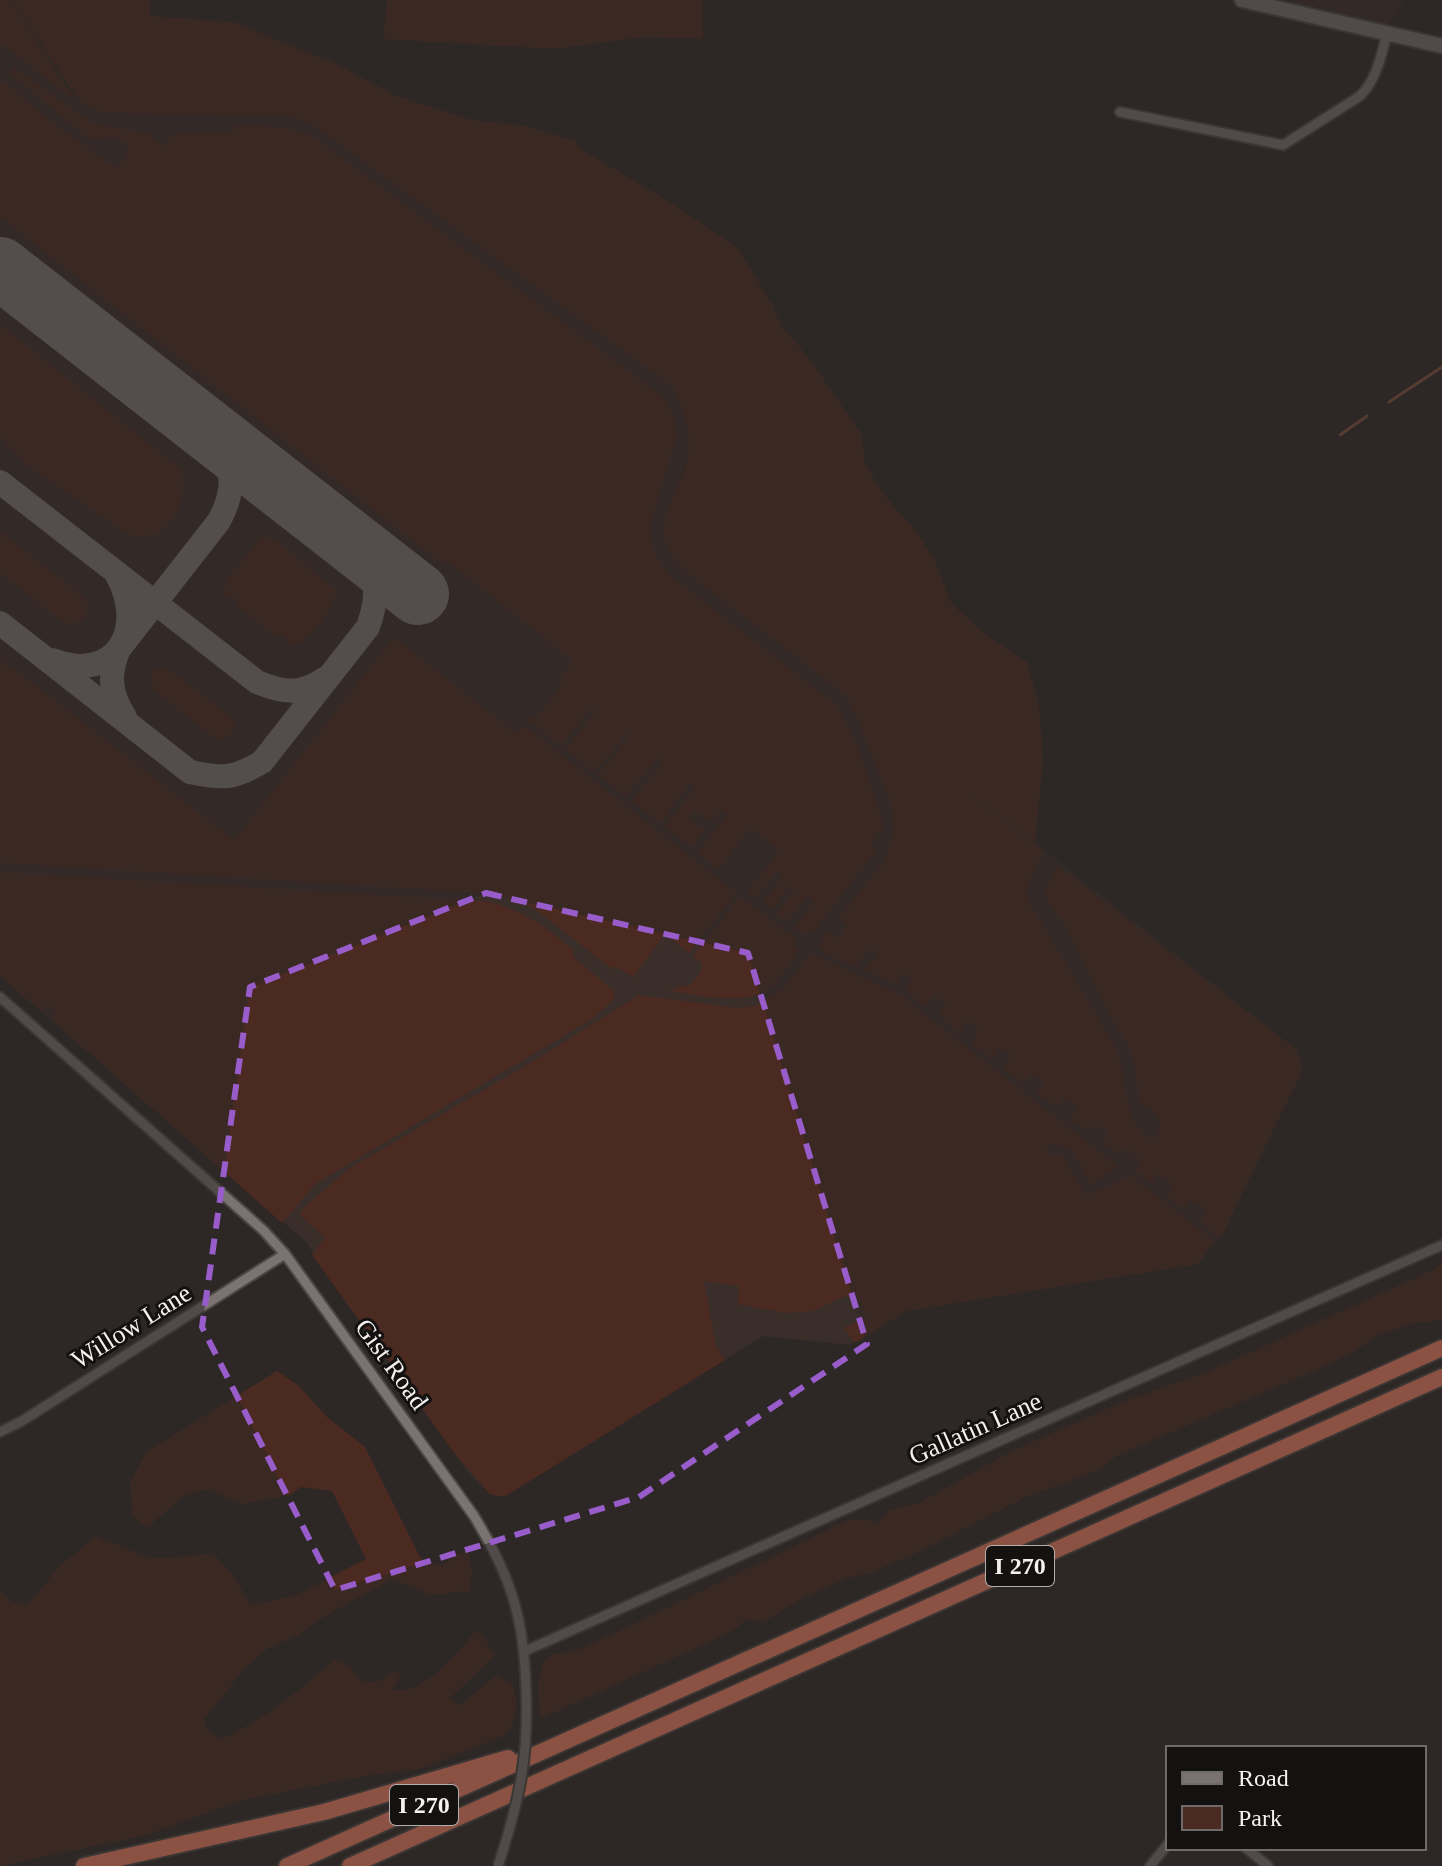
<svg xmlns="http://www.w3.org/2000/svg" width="1442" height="1866" font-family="Georgia,serif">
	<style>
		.built { fill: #3a2e2b }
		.green { fill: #4a2a21 }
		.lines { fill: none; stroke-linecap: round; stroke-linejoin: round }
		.stream { stroke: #865245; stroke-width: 3 }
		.taxiway { stroke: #817d7b; stroke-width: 24 }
		.runway { stroke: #817d7b; stroke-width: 62 }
		.street-casing { stroke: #4b4745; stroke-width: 13 }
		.secondary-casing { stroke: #4b4745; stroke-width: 18 }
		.highway-casing { stroke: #4b4745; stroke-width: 20 }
		.street { stroke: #7a7371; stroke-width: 9 }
		.secondary { stroke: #7a7371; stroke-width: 14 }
		.highway { stroke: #fc8366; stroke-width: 16 }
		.street-bridge-casing { stroke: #4b4745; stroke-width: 13; stroke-linecap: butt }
		.street-bridge { stroke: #7a7371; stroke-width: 9 }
		.marked { fill: none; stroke: #995dcb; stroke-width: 6; stroke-dasharray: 16 10; stroke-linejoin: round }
		.labels { text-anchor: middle; stroke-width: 6; stroke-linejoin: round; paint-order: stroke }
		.shield { fill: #141111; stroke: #b1aead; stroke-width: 2 }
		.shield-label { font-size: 24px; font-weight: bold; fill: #f4f1f0 }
		.street-label { font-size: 26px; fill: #f4f1f0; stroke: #141111 }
	</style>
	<rect width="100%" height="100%" fill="#2d2826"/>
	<!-- built -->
	<path class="built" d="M0,0H11L79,104L101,113L295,114L317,123L673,387L689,417L687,457L665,521L905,740L1297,1050L1302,1063V1071L1222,1236L1198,1264L907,1311L850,1345L763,1336L504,1497L490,1494L466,1470L305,1241L0,976Z
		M1286,0H1404L1388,26Z"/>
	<!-- green -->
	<path class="green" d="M0,0H10L73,97L72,99L0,43Z
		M12,0H151L150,16L234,22L334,63L397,96L472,120L520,125L577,141L579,148L665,199L738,248L771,303L782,327L809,358L862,435L865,463L883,494L913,527L935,560L951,603L982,632L1027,662L1039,705L1043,761L1035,843L965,790L1043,851L1026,891L1029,901L1118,1051L1131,1116L1144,1134L1154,1140L1159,1132V1120L1148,1107L1140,1105L1133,1057L1126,1042L1104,1005L1061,919L1050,906L1044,894L1057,865L1297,1050L1302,1071L1222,1235L1218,1237L1200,1222L1207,1210L1190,1201L1185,1210L1166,1197L1173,1185L1158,1174L1151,1184L1135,1170L1141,1160L1125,1148L1120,1155L1103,1143L1109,1133L1095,1124L1089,1132L1070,1119L1077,1106L1063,1098L1056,1108L1036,1093L1044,1082L1031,1074L1023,1084L1003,1068L1011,1055L1000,1048L992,1059L972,1044L978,1029L967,1022L959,1033L938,1015L945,1004L934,995L926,1007L905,991L912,978L903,973L896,984L864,970L878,953L871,948L856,967L829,956L817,946L829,930L839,937L846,926L838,918L884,861L894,831L890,802L857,718L847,702L853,701L690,575C683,568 674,560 669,551C651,520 684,484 688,454C691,429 683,409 673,387L310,123L288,116L101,113L80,103Z
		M387,0H703V39L644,37L555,49L383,39Z
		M14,67L94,124L149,133L163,146L169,137L174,134L229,132L233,131L234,126C263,126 287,124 314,137L661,395C672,407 677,420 677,436L650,526L653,546L660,562L673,577L837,705L859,749L882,819V832L875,834L872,844L877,850L813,933L807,930L804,936L793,928L814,902L808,897L786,923L775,913L795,890L791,886L771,911L762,903L783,876L777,872L755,899L747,891L779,851L751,828L718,870L697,852L727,815L721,810L711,823L695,810L689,818L705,830L691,848L664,826L695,788L690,783L660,824L631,801L662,763L658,758L625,797L598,775L629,736L627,733L594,773L565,749L596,711L592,708L561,746L528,720L532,715L536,718L562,685L558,681L573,661L446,560L442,564L0,217V86L3,80L52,122L116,168L128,153L127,144L117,137L89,139L10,74Z
		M0,324L182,470C186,498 179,516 157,535L137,537L127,534L24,463L0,437Z
		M0,531L84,597L88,607L84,620L70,624L64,623L0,573Z
		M262,536L276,540L336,590C336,608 311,638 295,646L284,643L287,639L282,634L278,638L236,605L239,601L231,596L229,600L224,595L226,580Z
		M394,637L516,733L524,725L737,893L689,953L665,934L633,977L615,966L612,969L535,909L521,902L496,894L0,863V660L28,679L234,840Z
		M160,667L168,668L230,716L235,724L234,732L223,739H215L154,690L150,677L154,670Z
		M0,872L486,901C521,909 548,928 575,952L572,954L576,959L615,992L614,999L592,1019L315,1184L282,1223L52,1020L56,1012L46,1004L42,1012L0,976Z
		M739,897L743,898L799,941L794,946L800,951C790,963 781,980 768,989C740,1007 699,994 669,991L682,985L688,987L701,972L702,963L693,956Z
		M810,953L898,993L1118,1166L1090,1186C1077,1162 1076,1143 1047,1145L1049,1154H1063L1086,1196L1131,1175L1214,1241L1198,1264L907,1311L855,1343L844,1328L867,1316L855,1292L812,1311L786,1313L737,1304L739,1286L704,1281L716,1346L725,1360L504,1497L490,1494L455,1454L312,1255L325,1238L300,1215L304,1207L350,1168L532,1062L639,995L736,1008L755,1006L783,988Z
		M1442,1263V1320L1415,1323L1378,1335L1353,1352L1318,1369L1116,1456L1102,1469L1026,1497L914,1554L870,1573L847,1578L805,1597L763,1622L746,1619L733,1631L540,1719L538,1686L544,1660L553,1655L577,1650L611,1635L848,1520H867L877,1524L889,1510L921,1502L1010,1452L1125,1401L1207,1372L1433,1270Z
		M277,1371L299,1386L327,1417L365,1447L421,1559L442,1566L457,1554L468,1550L472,1571L470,1591L431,1595L392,1579L320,1619L298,1635L268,1648L243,1670L204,1720L207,1729L221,1739C262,1721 300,1690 334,1660L351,1667L361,1681L377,1682L395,1671L401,1676L392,1690C428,1694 456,1652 478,1629L495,1655L449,1699L460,1705L496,1676L512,1684C519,1700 517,1722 505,1735L420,1769L365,1776L242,1800L146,1835L0,1866V1590L12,1602L28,1604L59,1567L96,1536L151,1559L208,1554L218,1558L232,1574L251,1605L294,1596L366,1559L332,1491L301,1487L290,1495L243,1504L206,1489L182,1497L147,1528L133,1516L130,1483L146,1452Z"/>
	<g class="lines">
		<!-- stream -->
		<path class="stream" d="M1389,402L1442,367
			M1340,435L1367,416"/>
		<!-- taxiway -->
		<path class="taxiway" d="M0,482L257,682C281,692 301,696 324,679
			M0,623L190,772C223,779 233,779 262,762L368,627C380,593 377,579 359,549
			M52,660C115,684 147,630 117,575
			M125,717C110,694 108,674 119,649L219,521C240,482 231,461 205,429"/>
		<!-- runway -->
		<path class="runway" d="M0,268L418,594"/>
		<defs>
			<path id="street" d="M1120,112L1283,145L1360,96C1377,79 1381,56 1387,34
				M0,997L263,1230L285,1254L474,1516C511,1577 524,1617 526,1689
				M0,1432L22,1421L285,1254
				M525,1651L1442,1245
				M1246,1848L1268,1866
				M1150,1866L1168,1844"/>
			<path id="secondary" d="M1242,0L1442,46"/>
			<path id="highway" d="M84,1866L324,1812L508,1758
				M287,1866L1442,1348
				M350,1866L1442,1377"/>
		</defs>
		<!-- street casing -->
		<use href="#street" class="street-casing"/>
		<!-- secondary casing -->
		<use href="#secondary" class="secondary-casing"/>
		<!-- highway casing -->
		<use href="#highway" class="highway-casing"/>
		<!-- street -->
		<use href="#street" class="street"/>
		<!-- secondary -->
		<use href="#secondary" class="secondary"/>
		<!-- highway -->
		<use href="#highway" class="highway"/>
		<defs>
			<path id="street-bridge" d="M498,1866C519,1802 529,1757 526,1689"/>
		</defs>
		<!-- street-bridge casing -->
		<use href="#street-bridge" class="street-bridge-casing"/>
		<!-- street-bridge -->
		<use href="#street-bridge" class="street-bridge"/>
	</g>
	<!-- marked area -->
	<path d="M0 0H1442V1866H0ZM486,893L748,953L867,1344L639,1497L335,1590L202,1327L250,987Z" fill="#2d2826" fill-opacity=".55" fill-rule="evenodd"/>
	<path class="marked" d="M486,893L748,953L867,1344L639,1497L335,1590L202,1327L250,987Z"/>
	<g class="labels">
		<!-- shield labels -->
		<g class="shield">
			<rect x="986" y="1546" width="68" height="40" rx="6"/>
			<rect x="390" y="1785" width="68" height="40" rx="6"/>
		</g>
		<g class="shield-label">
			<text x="1020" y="1574">I 270</text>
			<text x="424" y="1813">I 270</text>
		</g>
		<!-- street labels -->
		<g class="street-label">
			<text transform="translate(131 1326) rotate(-32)" y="9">Willow Lane</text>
			<text transform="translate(392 1364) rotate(54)" y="9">Gist Road</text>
			<text transform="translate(975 1428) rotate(-24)" y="9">Gallatin Lane</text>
		</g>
	</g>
	<!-- legend -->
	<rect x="1166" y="1746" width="260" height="104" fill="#141111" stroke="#6e6b6a" stroke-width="2"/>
	<rect x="1182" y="1772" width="40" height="12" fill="#7a7371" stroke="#6e6b6a" stroke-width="2"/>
	<text x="1238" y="1786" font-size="24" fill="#f4f1f0">Road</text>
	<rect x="1182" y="1806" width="40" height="24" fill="#4a2a21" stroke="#6e6b6a" stroke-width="2"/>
	<text x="1238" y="1826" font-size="24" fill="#f4f1f0">Park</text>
</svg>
